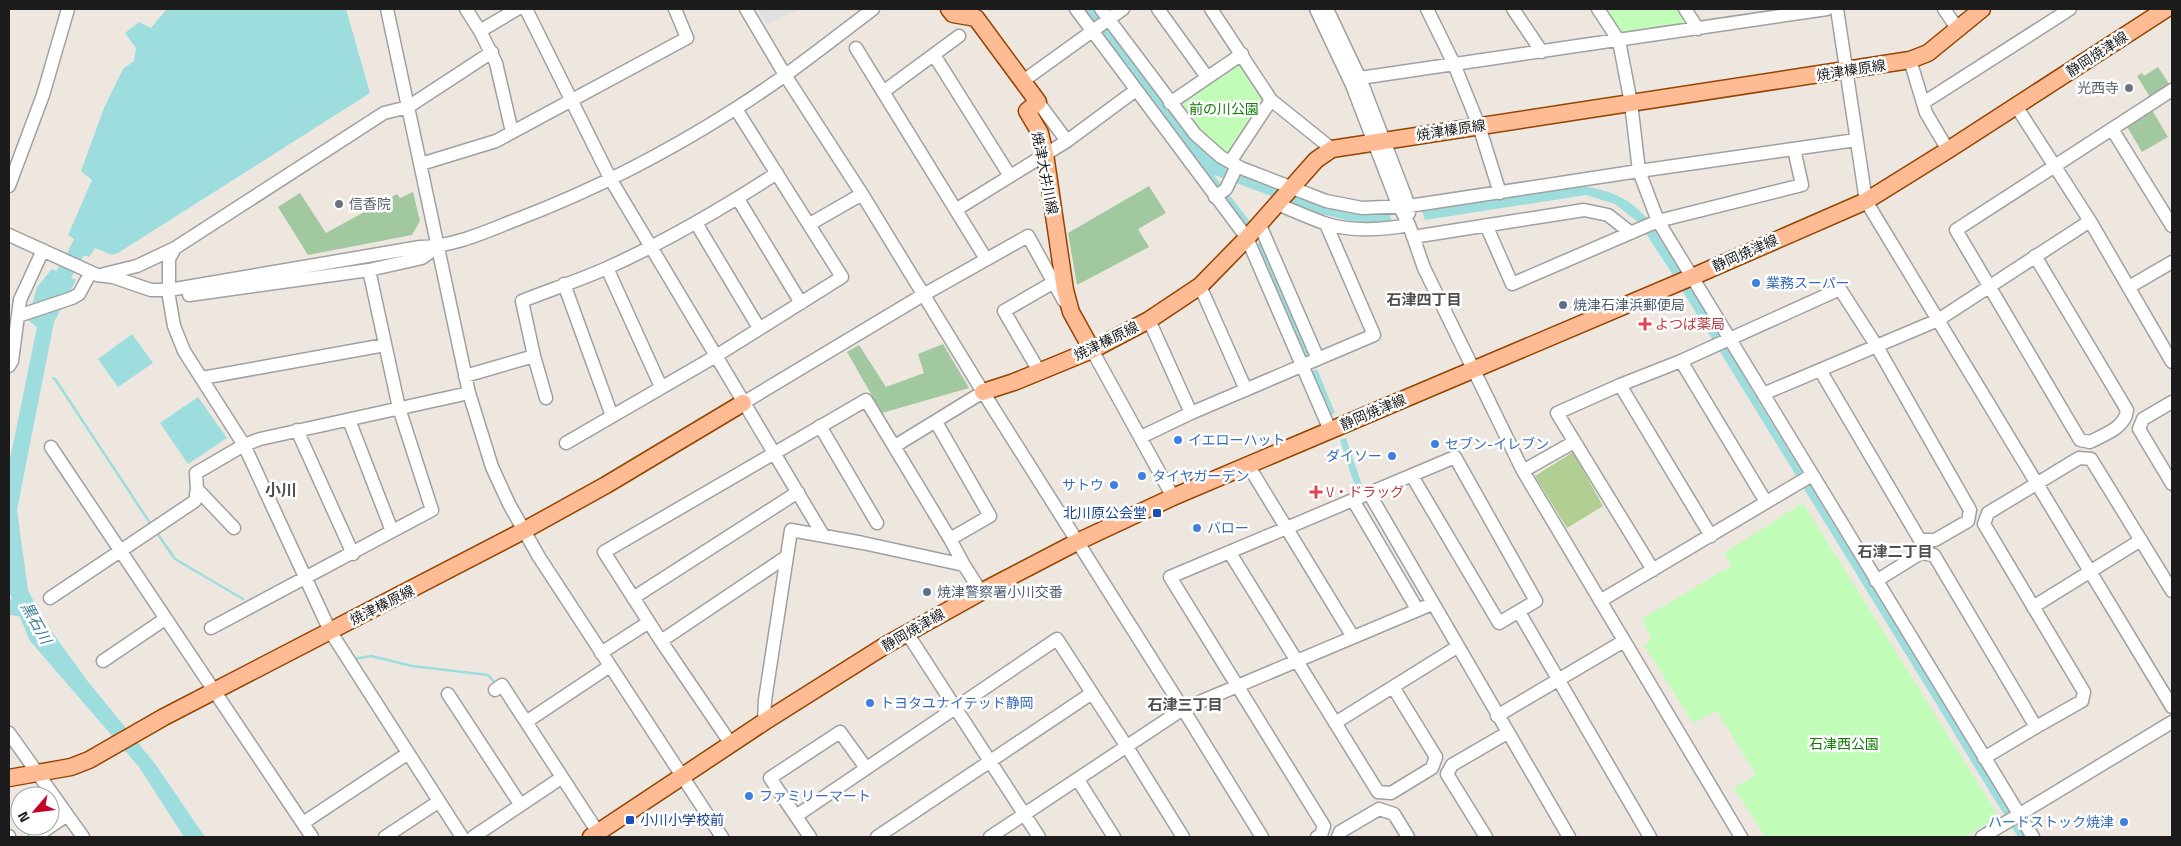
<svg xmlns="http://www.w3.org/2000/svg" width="2181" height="846" font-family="'Titillium Web','Noto Sans JP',sans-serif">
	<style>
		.forest { fill: #b1cf93 }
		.cemetery { fill: #a2c8a0 }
		.park { fill: #c1fcb9 }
		.parking { fill: #e0e0e0 }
		.water { fill: #9eddde }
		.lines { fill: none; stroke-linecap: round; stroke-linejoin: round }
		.stream { stroke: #9eddde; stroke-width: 2.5 }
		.river { stroke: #9eddde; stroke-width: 16 }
		.minor-casing { stroke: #a0a0a0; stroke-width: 15 }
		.major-casing { stroke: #934500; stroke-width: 19 }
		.minor { stroke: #fff; stroke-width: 12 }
		.major { stroke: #ffbb94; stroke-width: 16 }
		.worship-dot { fill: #6b7280; stroke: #fff; stroke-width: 2 }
		.shop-dot { fill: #3f7fe0; stroke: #fff; stroke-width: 2 }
		.service-dot { fill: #5c6f8a; stroke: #fff; stroke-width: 2 }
		.health-dot { fill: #e0444e; stroke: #fff; stroke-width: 2 }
		.transit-dot { fill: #1a4fb4; stroke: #fff; stroke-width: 2 }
		.labels { text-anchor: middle; stroke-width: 5; stroke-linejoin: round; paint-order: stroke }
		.street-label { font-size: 14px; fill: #1c1c1c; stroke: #fff }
		.worship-label { font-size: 14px; fill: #5b616d; stroke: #fff; text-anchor: end }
		.park-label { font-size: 14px; fill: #147d06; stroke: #fff }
		.shop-label { font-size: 14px; fill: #366cbe; stroke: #fff; text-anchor: start }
		.service-label { font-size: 14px; fill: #4e5e75; stroke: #fff; text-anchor: start }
		.health-label { font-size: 14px; fill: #be3a42; stroke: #fff; text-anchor: start }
		.transit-label { font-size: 14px; fill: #164399; stroke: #fff; text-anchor: end }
		.neighbourhood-label { font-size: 15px; font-weight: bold; fill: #4f4f4f; stroke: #fff }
		.water-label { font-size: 15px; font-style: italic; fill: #3c7c97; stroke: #fff }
		.quarter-label { font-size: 16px; font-weight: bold; fill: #4f4f4f; stroke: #fff }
	</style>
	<rect width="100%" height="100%" fill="#eee7e0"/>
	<!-- forest -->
	<path class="forest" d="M1573,452L1603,506L1567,528L1535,476Z"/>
	<!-- cemetery -->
	<path class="cemetery" d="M2158,67L2171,87L2151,99L2137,76L2142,73L2144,76Z
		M2152,110L2168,137L2142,152L2126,125Z
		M1149,186L1166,213L1138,229L1149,247L1077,285L1068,233Z
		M413,192L420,221L412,235L308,255L278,207L300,193L326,233L397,194L400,198Z
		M943,344L969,388L882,413L847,352L859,345L886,387L924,373L918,354Z"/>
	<!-- park -->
	<path class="park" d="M1605,9H1680L1692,24L1622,34Z
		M1238,61L1267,101L1231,151L1227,152L1205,135L1179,103Z
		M1803,503L1999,817L1964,837H1765L1734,788L1756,775L1717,711L1693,723L1644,645L1651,640L1642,619L1731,566L1724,553Z"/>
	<!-- parking -->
	<path class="parking" d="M757,9H800L767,24Z"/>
	<!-- water -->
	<path class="water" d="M167,9H346L370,93L118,253L112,255L95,248L89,257L69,249L74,239L68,235L92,180L81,171L104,108L123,69L134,61L136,48L125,33L139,22L151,28Z
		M1080,9H1095L1196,144L1210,157L1250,177L1389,213L1392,222L1390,224L1358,223L1318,213L1214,175L1251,223L1245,226Z
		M1580,186C1609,190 1626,196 1646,217L1719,332L1749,385L2025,837H2018L1671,272L1639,223L1615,204L1586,195L1425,220L1422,211L1425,209Z
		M1262,241L1311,355L1305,358L1256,245Z
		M52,269L76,280L54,322L17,510L28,590L44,621L86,679L156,765L205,837H184L139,767L30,641L9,591V464L37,327L28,320L37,287Z
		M132,334L153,363L118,387L98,359Z
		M1317,369L1335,413L1329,416L1311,372Z
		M198,397L227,438L188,464L160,423Z
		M1346,438L1364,491L1357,493L1340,440Z"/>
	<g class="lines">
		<!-- stream -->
		<path class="stream" d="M53,378L55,379L152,526
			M157,533L175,559L243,599
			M354,659L371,656L412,666L488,675L496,684
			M1956,734L1999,804"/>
		<!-- river -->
		<path class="river" d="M52,294L77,252
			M12,607L25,609"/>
		<defs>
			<path id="minor" d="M466,9L480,31L496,63L512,132
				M526,9L611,180L823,535
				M746,9L785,75L862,194L983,392L1183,709L1262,837
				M1076,9L1247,238L1330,430
				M1101,9L1195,134L1221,157L1241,168L1326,201L1362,208L1409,206L1639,171L1856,140
				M1158,9L1207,77
				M1211,9L1271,100L1332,149
				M1316,9L1352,85L1397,202L1409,225L1424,268L1523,471L1741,837
				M1327,9L1361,81L1409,206V213
				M1427,9L1454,64L1479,126L1500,193
				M1513,9L1542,52
				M1598,9L1619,41L1631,103L1639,171L1658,221L2033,837
				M1685,9L1698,29
				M1837,9L1866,201L2172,707
				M1944,9L1957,28
				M480,31L517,9
				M856,48L986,259
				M492,52L408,107L469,393L492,467L509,504L539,557L722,837
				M934,55L1010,176
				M1910,60L1926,113L1948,150
				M1360,78L1827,9
				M1023,81L1123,9
				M883,92L959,36
				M1038,102L1067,141
				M1170,103L1242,54
				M1923,103L2070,9
				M2016,106L2090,221L2172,362
				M2112,129L2172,226
				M1230,162L1271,100
				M421,164L496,141L687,38L675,9
				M9,186L43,95L68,9
				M1215,197L1226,189L1237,166
				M738,199L801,303
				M1277,204C1292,210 1308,217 1324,223C1351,232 1382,230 1409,225
				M957,209L1067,141L1136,90
				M696,223L759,328
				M1259,223L1318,359
				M810,224L862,194
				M1486,225L1512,284L1658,221L1802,185L1794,149
				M9,235L97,275L113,277L151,290H169L420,247C454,247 487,231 518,219C594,190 666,153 735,109C783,79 828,43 873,9
				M1413,237L1584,210L1608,215L1631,233
				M175,248L169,259V297L174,326L184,351L244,445L330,631L462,837
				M2035,256L2127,410C2125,428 2105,434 2090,442L2080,440L1956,230L2172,90
				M607,268L661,387
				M104,274L137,266L175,248L384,113L408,107L387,9
				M564,284L612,416
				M1200,286L1246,390
				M2129,287L2172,262
				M189,295L369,270L422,258L437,247
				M18,316L72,298L79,294L91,272
				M1149,320L1191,413
				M1092,350L1173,497
				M1681,361L1766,502
				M9,366L12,361L20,300L43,250
				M1039,371L1004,311L1054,282
				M465,376L534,356
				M202,378L385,345
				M1620,385L1711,536
				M1763,394L1938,320L2090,221
				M546,398L534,356L522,301C550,290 580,280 607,268C667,241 723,208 777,173
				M2172,402L2143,419L2139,429L2172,484
				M743,403L923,295L1028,236L1064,301
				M349,420L392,531
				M936,422L990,516L950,539
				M820,426L877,523
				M297,430L353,554
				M1141,437L1191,413L1374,335L1326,224
				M566,443L716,356L842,277L736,109
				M895,446L983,392
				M51,447L312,837
				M1248,465L1353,637
				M1523,471L1574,442
				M197,489L234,528
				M1369,493L1569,837
				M1353,500L1417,609
				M1230,553L1378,792L1391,793L1432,768L1436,757L1393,687
				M1653,570L1557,413L1620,385L1681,361L1840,289L1876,345L1970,510L1968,521L1935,540H1920L1820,370
				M1876,581L1921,553L1934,555L2036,727L2082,701L2084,692L1984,524L1988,513L2079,458L2091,459L2172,591
				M50,598L195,501L197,489L196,473L244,445L260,439L469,393
				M633,598L798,492
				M1600,601L1812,475
				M2033,607L2141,540
				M1519,612L1650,837
				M211,628L432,510L399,408L369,270
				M907,633L1039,837
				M661,641L604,552L866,400L950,539L964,565
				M601,653L649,622
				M103,661L165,619
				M495,690L502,685L601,837
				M448,694L520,804
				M1497,716L1624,641
				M526,722L610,666
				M764,722L765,700L791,530L863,543L964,565L981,592
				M1335,723L1457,647
				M9,733L83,837
				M731,744L661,641L786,557
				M1984,758L2036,727
				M1078,780L1114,837
				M796,816L1057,639L1127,747L1183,837
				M303,823L407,754
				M9,836V837
				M35,837L67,815
				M385,837L438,802
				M473,837L561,778
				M810,837L770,778L840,732L866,768
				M877,837L1092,693
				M990,837L1183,709L1432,604
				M1317,837L1321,835L1324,826L1170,577L1455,457L1536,601L1499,623L1412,476
				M1338,837L1340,832L1379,809L1394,814L1408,837
				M1486,837L1447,774L1452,765L1507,733
				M1982,837L2172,722"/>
			<path id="major" d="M949,9L953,14L976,18L1038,102L1027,111L1040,133L1045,154L1065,290L1071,312L1092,350
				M983,392L1014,382L1092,350L1149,320L1200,286L1247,238L1316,160L1332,149L1910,60L1928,53L1982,9
				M9,778L71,767L89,760L164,717L523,531L606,485L743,403
				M591,837L764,722L886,645L981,592L1077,542L1173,497L1692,277L1866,201L1948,150L2166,9"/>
		</defs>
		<!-- minor casing -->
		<use href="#minor" class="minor-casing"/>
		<!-- major casing -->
		<use href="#major" class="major-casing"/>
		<!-- minor -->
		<use href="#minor" class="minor"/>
		<!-- major -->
		<use href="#major" class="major"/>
	</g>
	<!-- markers -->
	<g class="worship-dot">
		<circle cx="2129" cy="88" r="5"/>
		<circle cx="339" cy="204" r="5"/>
	</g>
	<g class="shop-dot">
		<circle cx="1756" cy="283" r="5"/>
		<circle cx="1178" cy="440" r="5"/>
		<circle cx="1435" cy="444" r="5"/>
		<circle cx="1392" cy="456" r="5"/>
		<circle cx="1142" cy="476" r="5"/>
		<circle cx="1114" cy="485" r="5"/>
		<circle cx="1197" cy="528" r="5"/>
		<circle cx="870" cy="703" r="5"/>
		<circle cx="749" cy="796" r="5"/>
		<circle cx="2124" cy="822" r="5"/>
	</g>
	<g class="service-dot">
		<circle cx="1563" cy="305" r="5"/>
		<circle cx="927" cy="592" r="5"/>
	</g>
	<g class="health-dot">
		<path d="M1642.5 316.5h5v5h5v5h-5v5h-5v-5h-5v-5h5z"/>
		<path d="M1313.5 484.5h5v5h5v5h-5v5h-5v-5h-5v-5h5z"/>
	</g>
	<g class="transit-dot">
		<rect x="1152" y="508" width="10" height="10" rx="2.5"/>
		<rect x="625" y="815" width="10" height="10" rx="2.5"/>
	</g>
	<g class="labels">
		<!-- street labels -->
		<g class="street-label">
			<text transform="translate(2097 54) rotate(-33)" y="5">静岡焼津線</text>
			<text transform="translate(1851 70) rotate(-9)" y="5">焼津榛原線</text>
			<text transform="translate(1451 130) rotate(-9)" y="5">焼津榛原線</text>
			<text transform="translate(1045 173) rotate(79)" y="5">焼津大井川線</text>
			<text transform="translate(1745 253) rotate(-24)" y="5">静岡焼津線</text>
			<text transform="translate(1106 341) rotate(-26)" y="5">焼津榛原線</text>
			<text transform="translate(1373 412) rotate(-23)" y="5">静岡焼津線</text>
			<text transform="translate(382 605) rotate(-27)" y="5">焼津榛原線</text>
			<text transform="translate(913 630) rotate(-30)" y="5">静岡焼津線</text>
		</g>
		<!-- worship labels -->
		<g class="worship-label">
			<text x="2119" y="93">光西寺</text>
			<text x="349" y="209" text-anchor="start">信香院</text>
		</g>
		<!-- park labels -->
		<g class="park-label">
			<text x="1224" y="114">前の川公園</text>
			<text x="1844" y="749">石津西公園</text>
		</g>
		<!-- shop labels -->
		<g class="shop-label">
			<text x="1766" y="288">業務スーパー</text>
			<text x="1188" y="445">イエローハット</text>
			<text x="1445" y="449">セブン-イレブン</text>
			<text x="1382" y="461" text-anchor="end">ダイソー</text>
			<text x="1152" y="481">タイヤガーデン</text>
			<text x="1104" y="490" text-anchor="end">サトウ</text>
			<text x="1207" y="533">バロー</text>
			<text x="880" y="708">トヨタユナイテッド静岡</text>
			<text x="759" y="801">ファミリーマート</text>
			<text x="2114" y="827" text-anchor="end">ハードストック焼津</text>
		</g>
		<!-- service labels -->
		<g class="service-label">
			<text x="1573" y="310">焼津石津浜郵便局</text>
			<text x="937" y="597">焼津警察署小川交番</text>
		</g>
		<!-- health labels -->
		<g class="health-label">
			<text x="1655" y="329">よつば薬局</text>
			<text x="1326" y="497">V・ドラッグ</text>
		</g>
		<!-- transit labels -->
		<g class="transit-label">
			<text x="1147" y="518">北川原公会堂</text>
			<text x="640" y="825" text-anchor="start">小川小学校前</text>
		</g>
		<!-- neighbourhood labels -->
		<g class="neighbourhood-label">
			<text x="1424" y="305">石津四丁目</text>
			<text x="1895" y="557">石津二丁目</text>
			<text x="1185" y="710">石津三丁目</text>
		</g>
		<!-- water labels -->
		<g class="water-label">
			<text transform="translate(36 623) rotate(61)" y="5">黒石川</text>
		</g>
		<!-- quarter labels -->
		<g class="quarter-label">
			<text x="281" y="496">小川</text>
		</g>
	</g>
	<!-- border -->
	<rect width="2181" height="846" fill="none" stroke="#1c1c1c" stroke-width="20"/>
	<!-- north arrow -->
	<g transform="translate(35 811) rotate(242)"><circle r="24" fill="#ffffff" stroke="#a4a4a4"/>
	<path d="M0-4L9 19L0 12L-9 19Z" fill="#c70028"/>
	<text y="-8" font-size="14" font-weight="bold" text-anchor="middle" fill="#1c1c1c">N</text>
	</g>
</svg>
